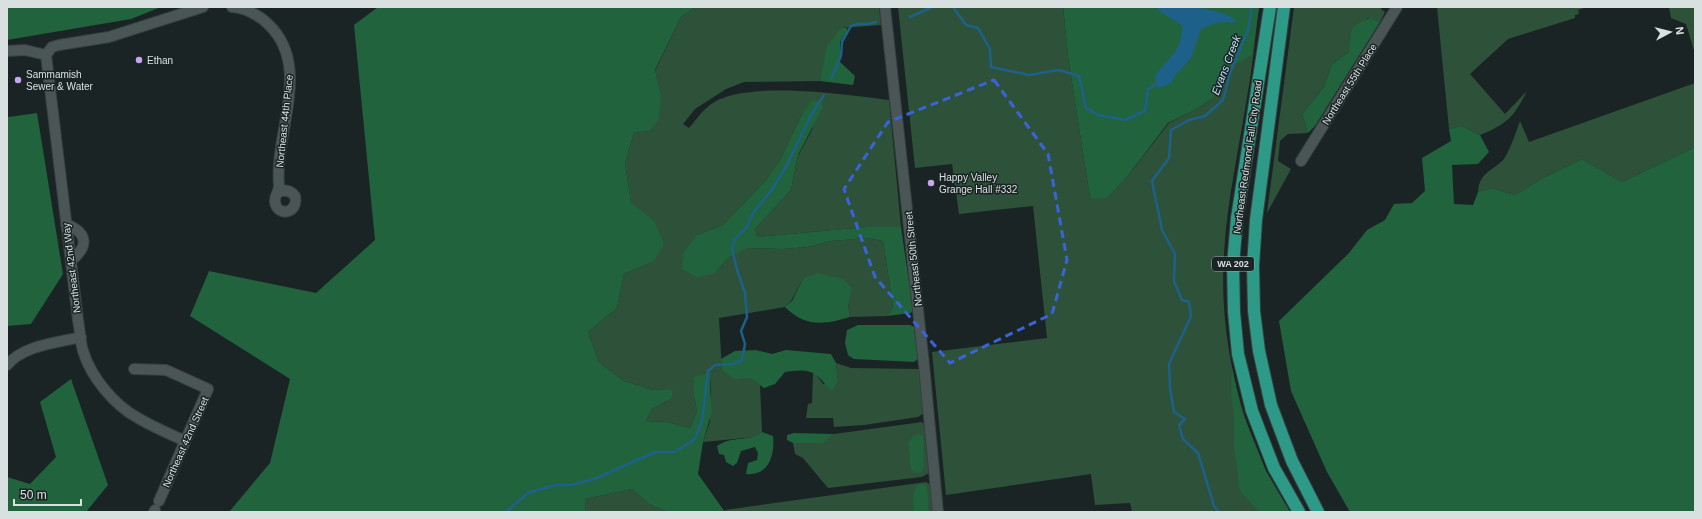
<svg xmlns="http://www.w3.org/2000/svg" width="1702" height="519" font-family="Helvetica,sans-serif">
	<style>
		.green { fill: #2d5239 }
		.forest { fill: #21633c }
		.water { fill: #1d618a }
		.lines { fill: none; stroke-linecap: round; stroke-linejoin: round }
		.stream { stroke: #1d618a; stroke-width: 2.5 }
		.minor-casing { stroke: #384040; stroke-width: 12 }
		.major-casing { stroke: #384040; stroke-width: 14 }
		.minor { stroke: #4a5656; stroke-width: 10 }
		.major { stroke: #2c9a87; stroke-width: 12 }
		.marked { fill: none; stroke: #3964d9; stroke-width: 3; stroke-dasharray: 8 5; stroke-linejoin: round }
		.poi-dot { fill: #c8a6ef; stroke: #1a2425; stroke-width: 1.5 }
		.labels { text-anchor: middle; stroke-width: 3; stroke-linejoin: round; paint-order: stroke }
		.shield { fill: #1a2425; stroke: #a0a8a8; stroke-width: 1 }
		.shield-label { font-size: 9px; font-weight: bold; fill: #d9e0e0 }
		.poi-label { font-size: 10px; fill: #d9e0e0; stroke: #1a2425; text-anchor: start }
		.street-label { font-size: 10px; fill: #d9e0e0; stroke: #1a2425 }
		.water-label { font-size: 11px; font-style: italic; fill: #c1e3fc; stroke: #1a2425 }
	</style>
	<rect width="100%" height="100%" fill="#1a2425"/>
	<!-- green -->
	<path class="green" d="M696,7H879L881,25L841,28L820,81L744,82L726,89L695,109L683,124L689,128C696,120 702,111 710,105C741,79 849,95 889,100L901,227H866L757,237L755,229L791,190L798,156L813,128L802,114L780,160L765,181L723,225L697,235L715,273L728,258L747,248L783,249L808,247L831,241L866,238L883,241L893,307L887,316L850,317L848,304L803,279L791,301L785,307L719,318L722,371L735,378H750L760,385L762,432L756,437L703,442L710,421L711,373L694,397L697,411L690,428L667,422L646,421L652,409L671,399L666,389L653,390L624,381L599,362L588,332L617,308L624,274L653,262L654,220L631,204L625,163L634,133L649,131L661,94L655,71L681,17Z
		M898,7H1063L1068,57L1090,198H1107L1127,177L1169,123L1195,110L1214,98L1220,73L1259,7C1255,39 1252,71 1246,103C1238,153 1227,202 1224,253C1219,325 1235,404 1265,470C1272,485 1282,498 1290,512H1132L1130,503L1095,505L1091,474L946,495L932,352L1047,338L1033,206L959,214L952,164L915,168Z
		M1294,7H1382L1381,9L1385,12L1380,22L1368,18L1350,35L1349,52L1332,64L1324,87L1302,114L1308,133L1288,134L1280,141L1278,161L1291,169L1267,213Z
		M1437,7H1587L1578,10L1579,14L1575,15V18L1508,39L1470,74L1505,114L1527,91C1514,117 1507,124 1480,135L1462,126L1449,129Z
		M1669,7H1695V54L1686,24L1671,18Z
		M1695,83V147L1622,182L1582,159L1543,178L1515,195L1491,188L1478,192C1479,172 1493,171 1504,159C1509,152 1517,130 1520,121L1529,142Z
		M836,363L851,368L919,369L924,413L918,417L864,425L834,427L833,418H806L808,404L812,403L813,373L816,374L823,384L838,381Z
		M922,422L925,426L929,473L922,477L828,488L803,458L795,454L793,443H822L834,434Z
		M926,482L931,485L933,512H725V510Z
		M632,489L649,504L668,512H586L585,499Z"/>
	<!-- forest -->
	<path class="forest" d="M7,7H161L131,19L7,40Z
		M378,7H696L681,17L655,70L661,94L659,119L649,131L634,133L625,163L631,203L654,220L664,244L653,262L624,274L617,308L588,332L599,362L624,381L653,390L666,389L673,391L671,399L652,409L646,421L667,422L690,428L697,411L694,397V377L711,373L710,391L712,411L703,442L698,474L725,512H668L649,504L632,489L585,499L586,512H229L270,463L290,379L190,316L209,271L316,293L375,240L354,25Z
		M1063,7H1259L1252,55L1220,73L1214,98L1195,110L1168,123L1127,177L1107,198H1090L1068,57Z
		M1370,18L1380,22L1315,126L1308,133L1302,114L1324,87L1332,64L1349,52C1350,31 1349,26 1370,18Z
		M841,28H847V32L840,42V62L855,76L853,85L820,81L827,46Z
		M813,100L821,102L823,107L798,155L791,190L755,229L757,237L866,227H901L913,309L911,313L887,316L893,307L883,241L866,238L831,241L808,247L783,249L748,248L728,258L715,273L697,277L682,269L684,252L697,235L723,225L765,181L780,160L802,114Z
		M37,113L63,274L31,324L7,326V116L9,117Z
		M1462,126L1480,135L1489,152L1478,164L1452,165L1454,204L1473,205L1478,192L1491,188L1515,195L1543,178L1582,159L1622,182L1695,147V512H1350L1327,472L1291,391L1279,321L1349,253L1367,230L1385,220L1394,204L1412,203L1425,191L1422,158L1451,141L1449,129Z
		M817,273L842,279L852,288L848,304L850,317C824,325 805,327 785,307L792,301L803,279Z
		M858,325H910L914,327L918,359L914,362L854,359L848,355L845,343L847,330Z
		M756,350L772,354L786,350L831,354L836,363L838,381L832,391C826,386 821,378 816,375C807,368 795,371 785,372L775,384L764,388L750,378L735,379L722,371L721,359L735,351Z
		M1232,368L1241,409L1266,471L1290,512H1260L1240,491L1234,446V415L1231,392Z
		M71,379L108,485L86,512H7V477L30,484L56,457L40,402Z
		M762,432L773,436C775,455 769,476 746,474L748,463L757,460L758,453L755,447L741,451L737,463L733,466L726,462L724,455L719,454L717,446C732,435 748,443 762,432Z
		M794,433L834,434L823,443H793L787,440V435Z
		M919,434L923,436L924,465L921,472L915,473L911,470L908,443L914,435Z
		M921,484L926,485L928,497V512L914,511L913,496L916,487Z"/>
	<!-- water -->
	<path class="water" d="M1156,7C1183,7 1213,5 1236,20L1233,23C1222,20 1211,24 1201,29L1191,58L1177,73L1171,83L1159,88L1156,84L1155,76C1169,57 1182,51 1182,26C1173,17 1164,17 1156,7Z"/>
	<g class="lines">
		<!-- stream -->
		<path class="stream" d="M953,7L966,25L978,28L990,49L991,67L1029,75L1059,70L1079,76L1086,108L1098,115L1125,120L1145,111L1148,89L1156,84
			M910,17L932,7
			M831,79L841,56L842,42L851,26L858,24H868L876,22
			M506,512L528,493L555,485H572L597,478L655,452H675L695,439L702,421L708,371L715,365L732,364L742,360L745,344L741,331L747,317L745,293L737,270L732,249L735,239L747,227L753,213L771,191L786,167L810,117L824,95
			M1219,512L1214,506L1198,453L1183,439L1179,425L1185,419L1174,412L1170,388L1169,364L1191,316L1189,302L1182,300L1174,281L1175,254L1162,230L1152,181L1169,158L1171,130L1189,120L1205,116L1223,100L1230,73L1248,30L1252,7"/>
		<defs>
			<path id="minor" d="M232,7C245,8 259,15 268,24C313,66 274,133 279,185C279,194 274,195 275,202C277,217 299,214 295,196C291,191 286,189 279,192
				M885,7L924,365L938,512
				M7,51L25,50L46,55
				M1301,161L1397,7
				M66,224C88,233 89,246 71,261
				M7,365C24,345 56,343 81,337
				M134,369L166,370L208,389L159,501
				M185,441C170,434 153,427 138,418C114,405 91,377 83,351C80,341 80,330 78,320L46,55L52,47L59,45L109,37L203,7
				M154,512L155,510"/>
			<path id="major" d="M1270,7L1237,218L1233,265L1234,312L1238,354L1252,411L1274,468L1299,512
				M1284,7L1256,220L1253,266L1254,311L1259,351L1271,405L1292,461L1318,512"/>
		</defs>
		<!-- minor casing -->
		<use href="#minor" class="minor-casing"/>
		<!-- major casing -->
		<use href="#major" class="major-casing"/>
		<!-- minor -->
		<use href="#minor" class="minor"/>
		<!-- major -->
		<use href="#major" class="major"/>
	</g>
	<!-- marked area -->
	<path class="marked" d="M994,80L1048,154L1067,260L1052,314L950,363L875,277L844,189L888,122Z"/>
	<!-- markers -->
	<g class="poi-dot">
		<circle cx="139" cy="60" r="4"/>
		<circle cx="18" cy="80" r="4"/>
		<circle cx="931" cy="183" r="4"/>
	</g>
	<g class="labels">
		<!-- shield labels -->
		<rect class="shield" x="1212" y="257" width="42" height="14" rx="3"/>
		<g class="shield-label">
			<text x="1233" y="267">WA 202</text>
		</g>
		<!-- poi labels -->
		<g class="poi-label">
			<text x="147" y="64">Ethan</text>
			<text x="26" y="78">Sammamish<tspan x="26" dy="12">Sewer &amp; Water</tspan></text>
			<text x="939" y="181">Happy Valley<tspan x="939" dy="12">Grange Hall #332</tspan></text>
		</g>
		<!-- street labels -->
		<g class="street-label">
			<text transform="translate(1349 84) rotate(-58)" y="4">Northeast 55th Place</text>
			<text transform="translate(284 121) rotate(-84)" y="4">Northeast 44th Place</text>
			<text transform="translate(1247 157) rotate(-82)" y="4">Northeast Redmond Fall City Road</text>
			<text transform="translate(913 259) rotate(-96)" y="4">Northeast 50th Street</text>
			<text transform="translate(71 268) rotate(-97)" y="4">Northeast 42nd Way</text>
			<text transform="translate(185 442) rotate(-66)" y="4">Northeast 42nd Street</text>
		</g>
		<!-- water labels -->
		<g class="water-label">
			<text transform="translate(1226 65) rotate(-69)" y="4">Evans Creek</text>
		</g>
	</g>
	<!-- border -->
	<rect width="1702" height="519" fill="none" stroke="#d9e0e0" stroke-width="16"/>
	<!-- north arrow -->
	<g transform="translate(1670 32) rotate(83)" stroke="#1a2425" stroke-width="3" paint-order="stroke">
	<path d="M0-3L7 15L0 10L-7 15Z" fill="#d9e0e0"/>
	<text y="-6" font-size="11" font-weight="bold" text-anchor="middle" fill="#d9e0e0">N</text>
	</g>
	<!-- scale -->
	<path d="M14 499v6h67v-6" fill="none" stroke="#d9e0e0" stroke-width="2"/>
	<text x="20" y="499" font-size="12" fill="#d9e0e0" stroke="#1a2425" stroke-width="3" paint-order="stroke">50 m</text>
</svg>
